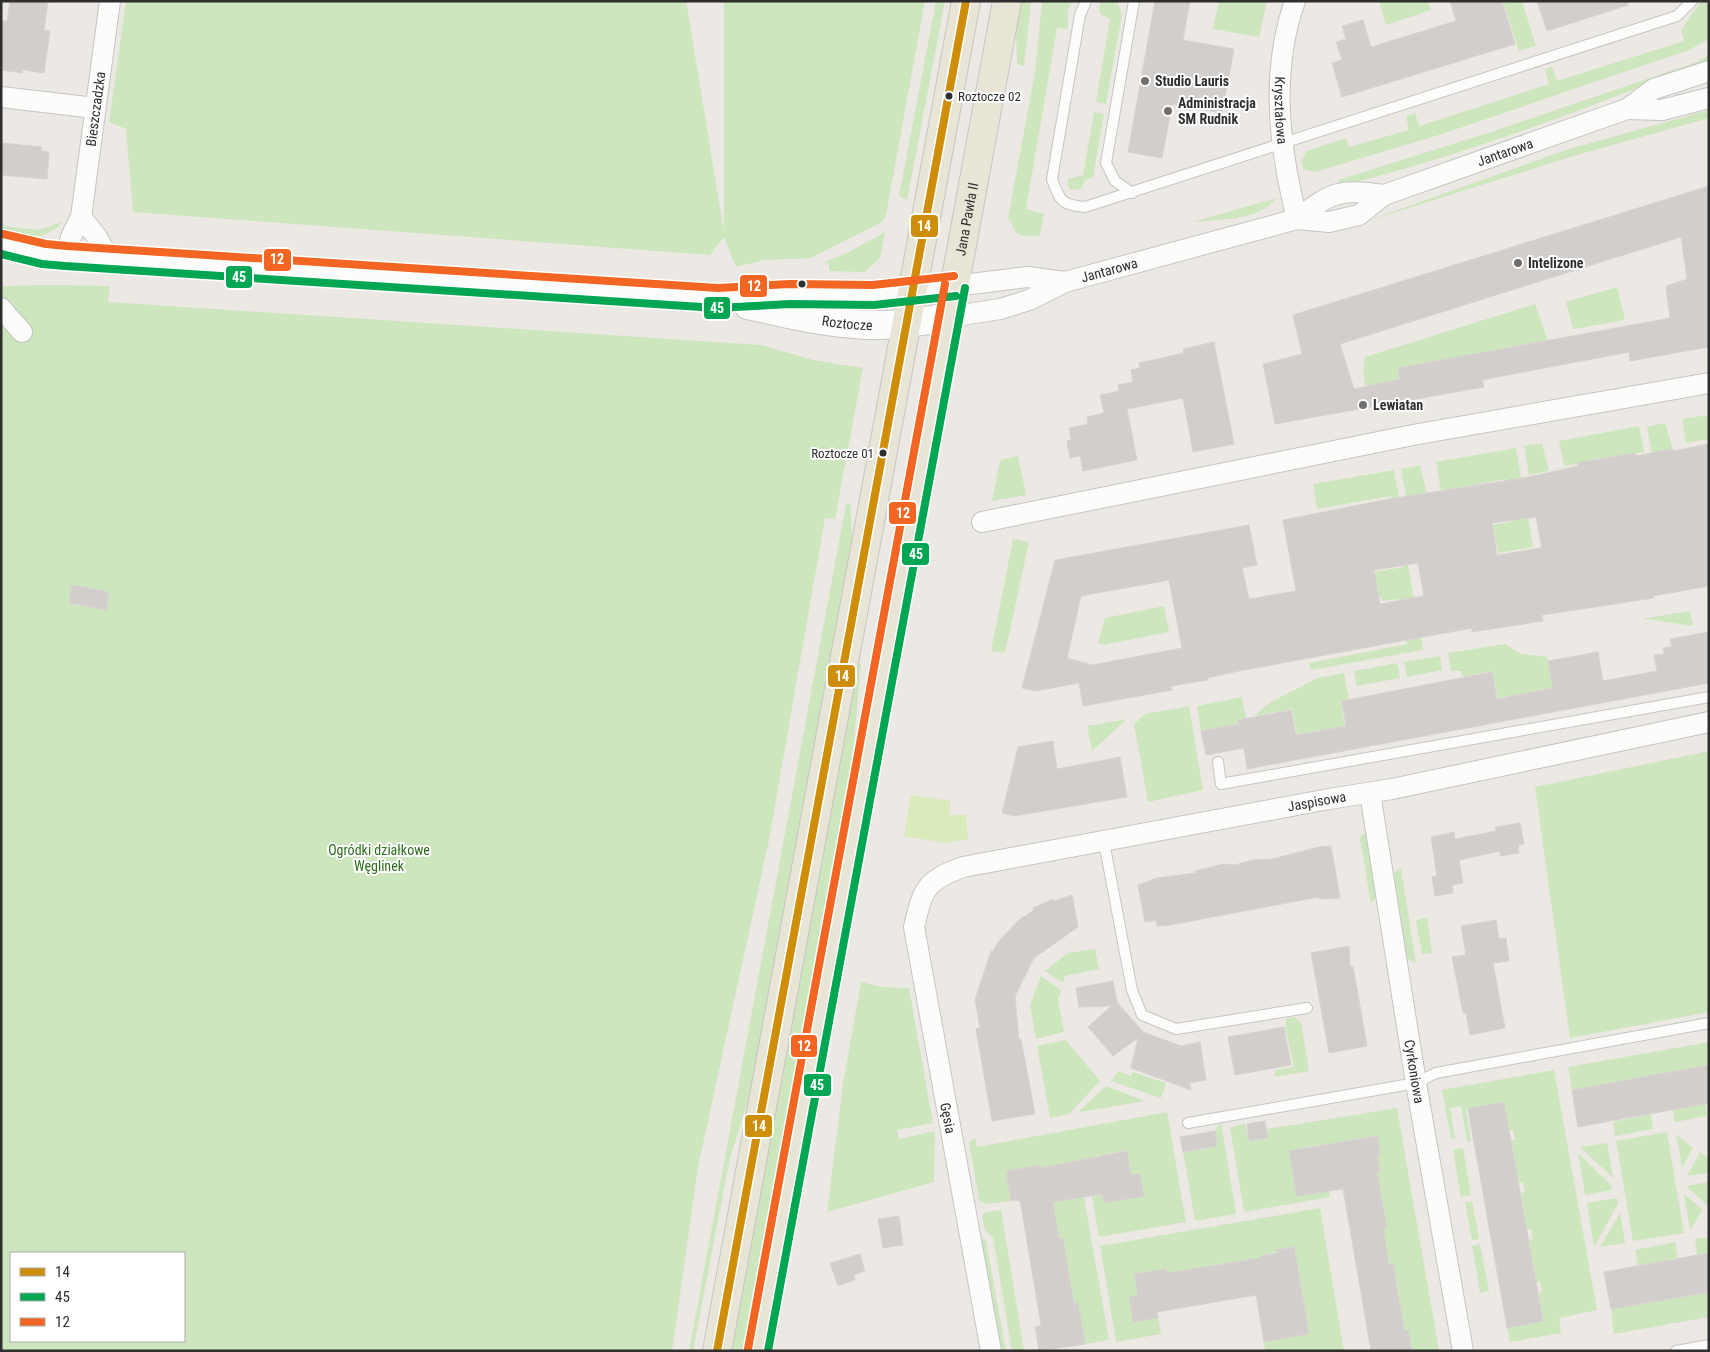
<svg xmlns="http://www.w3.org/2000/svg" width="1710" height="1352" font-family="'Roboto Condensed',sans-serif">
	<style>
		.green { fill: #cee6be; fill-rule: evenodd }
		.pitch { fill: #d9eabb }
		.building { fill: #d1cecb; stroke: #d7d4d0; fill-rule: evenodd }
		.lines { fill: none; stroke-linecap: round; stroke-linejoin: round }
		.lane-casing { stroke: #c5c4c5; stroke-width: 12 }
		.street-casing { stroke: #c5c4c5; stroke-width: 22 }
		.secondary-casing { stroke: #c5c4c5; stroke-width: 30 }
		.primary-casing { stroke: #c6c5c4; stroke-width: 30 }
		.lane { stroke: #fcfcfb; stroke-width: 10 }
		.street { stroke: #fcfcfb; stroke-width: 20 }
		.secondary { stroke: #fcfcfb; stroke-width: 28 }
		.primary { stroke: #e8e4d6; stroke-width: 28 }
		.bus-1-casing { stroke: #fff; stroke-width: 11 }
		.bus-2-casing { stroke: #fff; stroke-width: 11 }
		.bus-3-casing { stroke: #fff; stroke-width: 11 }
		.bus-1 { stroke: #cf8e09; stroke-width: 8 }
		.bus-2 { stroke: #00a651; stroke-width: 8 }
		.bus-3 { stroke: #f26522; stroke-width: 8 }
		.poi-dot { fill: #706f6e; stroke: #fff; stroke-width: 2 }
		.bus-dot { fill: #2e2e2e; stroke: #fff; stroke-width: 2 }
		.labels { text-anchor: middle; stroke-width: 4; stroke-linejoin: round; paint-order: stroke }
		.bus-label { font-size: 13px; fill: #2e2e2e; stroke: #fff; text-anchor: start }
		.poi-label { font-size: 14px; font-weight: bold; fill: #2e2e2e; stroke: #fff; text-anchor: start }
		.street-label { font-size: 14px; fill: #2e2e2e; stroke: #fff }
		.park-label { font-size: 14px; fill: #2c6e1b; stroke: #fff }
		.line-badge { stroke: #fff; stroke-width: 2 }
		.badge-label { font-size: 14px; text-anchor: middle; font-weight: bold; fill: #fff }
	</style>
	<rect width="100%" height="100%" fill="#ece8e4"/>
	<!-- green -->
	<path class="green" d="M126,1H686L724,232V1H925L886,215L882,222L811,258L764,260L736,267L724,237L710,255L133,212L126,129L109,122Z
		M936,1H945L907,200L899,196Z
		M1019,1H1031L1024,66L1017,64L1016,26Z
		M1042,1H1072L1068,11V29L1057,28L1026,209L1044,214L1040,236C1030,236 1019,239 1014,229C1011,224 1012,222 1008,218L1035,72Z
		M1101,1H1117L1122,15L1106,104L1096,102L1110,19L1100,14L1099,8Z
		M1219,1H1267L1259,37L1213,29Z
		M1379,1H1428L1431,10L1386,25Z
		M1503,1H1522L1536,46L1519,51Z
		M1701,1H1709V39L1689,50L1439,135L1315,172L1303,169L1301,159H1303L1306,151L1346,138L1349,147L1409,130L1406,116L1415,113L1419,126L1549,84L1545,69L1552,67L1557,81L1684,41L1681,30Z
		M1709,55V60C1588,108 1466,155 1340,186L1338,180L1491,132L1694,63Z
		M1709,110V118L1577,155L1364,222L1569,149Z
		M1094,112L1104,114L1093,177L1085,180L1081,189L1071,190L1068,186V179L1083,175Z
		M1276,198C1261,221 1218,219 1193,222Z
		M62,222C46,242 24,237 1,235V226L39,230Z
		M885,232L880,258L865,272L829,271V264L823,263L849,252Z
		M55,285L110,286L108,302L761,345L813,360L863,368L835,519L825,518L769,840L698,1167L672,1351H1V286ZM11,1253H184V1341H11Z
		M1617,287L1625,320L1573,329L1566,302Z
		M1535,304L1548,341L1398,368L1400,379L1366,387L1363,371L1365,357Z
		M1709,415V439L1686,443L1682,419Z
		M1665,423L1673,449L1652,453L1647,427Z
		M1639,426L1644,452L1564,466L1559,441Z
		M1542,443L1549,471L1529,475L1524,446Z
		M1516,448L1533,547L1498,553L1493,525L1514,521L1506,479L1441,491L1436,462Z
		M1018,456L1026,495L992,501L1000,460Z
		M1420,465L1427,494L1406,497L1401,469Z
		M1394,470L1400,504L1398,510L1423,650L1311,670L1309,663L1407,644L1398,599L1382,601L1381,597L1373,599L1368,573L1404,567L1391,496L1317,509L1313,484Z
		M846,504L851,505L852,544L755,1078L730,1158L693,1351H689Z
		M1013,539L1029,542L1005,653L991,651Z
		M1164,606L1169,632L1103,645L1098,643L1105,618Z
		M1690,611L1693,626L1645,619L1646,618Z
		M1505,644L1521,654L1547,657L1553,688L1498,698L1492,671L1462,677L1461,671H1451L1448,653Z
		M1440,656L1442,670L1407,677L1404,662Z
		M857,663L861,664L852,762L745,1351H728Z
		M1397,663L1400,678L1357,686L1354,671Z
		M1344,673L1349,699L1341,701L1345,726L1297,734L1292,709L1254,716L1271,702L1318,678Z
		M1242,697L1246,718L1238,719V724L1201,731L1197,706Z
		M1189,706L1203,790L1148,802L1134,724L1145,714Z
		M1127,719L1092,751L1087,726Z
		M1709,751V1012L1570,1038L1535,787Z
		M1368,833L1377,897L1371,904L1360,838L1362,834Z
		M1398,869H1401L1416,963L1407,959L1394,874Z
		M1427,918L1432,953L1422,954L1416,920Z
		M1095,949L1099,969L1065,976L1063,983L1045,971L1068,953Z
		M1041,976L1061,990L1058,999L1064,1032L1036,1039L1030,1005Z
		M861,982L882,987L909,988L933,1123L897,1130L899,1139L935,1131L934,1182L827,1212L843,1084Z
		M1295,1017L1301,1023L1309,1071L1274,1077L1275,1070L1294,1067L1285,1026L1287,1018Z
		M1066,1040L1100,1081L1069,1114L1050,1118L1037,1046Z
		M1709,1042V1065L1572,1090L1568,1067Z
		M1554,1070L1597,1310L1559,1318L1561,1333L1510,1342L1507,1328L1543,1321L1539,1293L1542,1292L1540,1282H1536L1529,1240L1533,1239L1531,1229H1527L1521,1193L1525,1192L1523,1183H1518L1511,1140H1515L1513,1130H1509L1504,1102L1466,1110L1471,1141H1467L1461,1106L1450,1108L1455,1138L1451,1139L1442,1090Z
		M1118,1071L1131,1076L1133,1072L1166,1083L1161,1098L1111,1081Z
		M1106,1086L1145,1101L1081,1112L1079,1111Z
		M1705,1104L1707,1116L1675,1122L1673,1110Z
		M1397,1108L1439,1351H1412L1408,1330L1400,1331L1401,1312L1393,1265H1389L1383,1228L1387,1227L1380,1188L1321,1149L1320,1145L1289,1151L1297,1196L1329,1191L1330,1197L1244,1212L1230,1127L1245,1124L1249,1141L1268,1138L1267,1129Z
		M1167,1112L1186,1222L1099,1237L1092,1196L1102,1194L1104,1203L1143,1196L1131,1175L1126,1151L1096,1156V1158L1042,1172L1040,1165L1006,1171L1011,1201L985,1204L979,1200L969,1142L975,1138L977,1147Z
		M1651,1114L1653,1129L1615,1136L1613,1122Z
		M1221,1122L1236,1214L1195,1221L1183,1152L1217,1146L1215,1131Z
		M1667,1132L1684,1233L1633,1241L1616,1141Z
		M1676,1134L1693,1148L1682,1167Z
		M1607,1143L1613,1178L1580,1147Z
		M1463,1148L1471,1195L1461,1197L1453,1150Z
		M1700,1152L1709,1159V1173L1687,1176Z
		M1578,1153L1611,1185L1612,1190L1585,1195Z
		M1709,1182V1206H1708L1686,1186Z
		M1684,1194L1703,1210L1690,1230Z
		M1084,1197L1109,1340L1085,1344L1078,1304L1070,1305L1071,1285L1063,1238L1059,1239L1053,1202Z
		M1617,1198L1618,1204L1594,1247L1587,1203Z
		M1472,1201L1479,1239L1472,1240L1465,1202Z
		M1320,1208L1344,1351H1265L1264,1342L1309,1334L1304,1303H1300L1299,1277L1294,1247L1260,1256L1261,1262C1230,1260 1196,1266 1168,1278L1166,1269L1134,1274L1138,1295L1129,1297L1133,1322L1158,1318L1161,1334L1116,1342L1100,1246Z
		M1001,1210L1024,1351H1012L993,1237L985,1230L982,1216L985,1212Z
		M1620,1213L1625,1243L1600,1247Z
		M979,1235L986,1241L1006,1351H999Z
		M1709,1237V1253L1697,1255L1695,1239Z
		M1675,1242L1678,1258L1638,1266L1635,1250Z
		M1480,1244L1489,1291L1480,1293L1472,1246Z
		M1709,1292V1317L1614,1334L1611,1309Z"/>
	<!-- pitch -->
	<path class="pitch" d="M911,795L951,801L949,815H966L968,839L945,843L904,836Z"/>
	<!-- building -->
	<path class="building" d="M10,1H48L44,30L50,31L44,73L23,70L22,73L1,70V21H7Z
		M1155,1H1190L1183,40L1234,49L1222,113L1172,104L1162,158L1128,152Z
		M1450,1H1502L1515,44L1342,97L1332,63L1342,60L1336,42L1346,39L1342,26L1363,20L1371,47L1456,21Z
		M1537,1H1627L1628,5L1547,31Z
		M1,143L42,147L41,151L49,152L47,179L1,175Z
		M1709,186V347L1630,361L1629,352L1482,380L1484,387L1275,424L1263,364L1302,354L1293,315ZM1681,237L1687,279L1666,286L1670,318L1398,368L1400,379L1354,389L1340,344Z
		M1214,342L1234,444L1193,452L1183,398L1127,409L1137,460L1083,471L1080,456L1070,458L1067,441L1071,440L1069,428L1088,424L1087,417L1104,413L1100,395L1119,391L1118,385L1133,382L1131,370L1140,368L1139,363L1184,353L1183,349Z
		M1709,444V586L1653,596L1654,598L1542,615L1543,621L1472,632V628L1234,672L1208,678V680L1171,686L1172,690L1083,706L1079,683L1035,691L1022,688L1055,560L1249,525L1257,565L1242,568L1249,599L1296,591L1283,520L1389,499L1529,477L1578,466L1577,463L1635,453L1636,456L1673,449V451ZM1536,517L1542,548L1497,555L1492,523ZM1418,563L1424,596L1380,604L1374,570ZM1169,580L1182,648L1092,665L1067,658L1081,596Z
		M72,585L109,592L106,610L69,603Z
		M1709,632V683L1247,769L1244,748L1206,755L1201,731L1239,724L1238,720L1291,710L1296,735L1346,726L1342,701L1492,672L1497,699L1553,688L1548,661L1598,652L1603,681L1657,671L1654,655L1664,654L1663,648L1672,646L1670,639Z
		M1053,741L1057,769L1120,757L1127,797L1014,816L1002,813L1018,747Z
		M1520,823L1524,844L1518,845L1519,853L1500,856V851L1459,860L1463,883L1452,885L1453,893L1435,896L1432,877L1437,876L1431,837L1454,832L1455,839L1496,831L1495,827Z
		M1331,846L1340,898L1319,899V897L1165,926H1157L1156,920L1145,922L1138,885L1157,878L1195,873V871L1223,864L1235,865L1253,860L1272,859L1319,847Z
		M1072,895L1078,927L1034,958L1015,996L1019,1040L1021,1039L1035,1114L992,1121L976,1029L980,1028L975,999L991,951H993L999,941L1019,920L1034,910L1033,908L1053,899V901Z
		M1496,920L1499,939L1506,938L1509,961L1493,963L1505,1028L1470,1035L1466,1013H1463L1452,957L1466,955L1461,926Z
		M1349,946L1350,966H1353L1367,1046L1329,1053L1311,953Z
		M1113,981L1117,1002L1143,1032L1181,1046L1200,1042L1206,1080L1189,1083L1191,1090L1131,1068L1138,1038L1113,1056L1088,1027L1111,1006L1079,1007L1076,988Z
		M1284,1027L1291,1065L1235,1075L1228,1037Z
		M1709,1065V1103L1578,1127L1572,1090Z
		M1504,1102L1543,1321L1507,1328L1468,1109Z
		M1265,1121L1268,1138L1249,1141L1247,1124Z
		M1215,1131L1217,1146L1183,1152L1180,1137Z
		M1377,1136L1380,1154L1377,1155L1380,1171L1377,1172L1387,1228H1383L1389,1265L1393,1264L1404,1330H1408L1412,1351H1371L1343,1189L1297,1196L1289,1151Z
		M1127,1151L1131,1175L1140,1174L1144,1196L1104,1203L1102,1194L1053,1202L1059,1239L1063,1238L1074,1304L1078,1303L1085,1344L1039,1351L1035,1327L1041,1325L1020,1200L1011,1201L1006,1171L1041,1165V1168Z
		M899,1216L903,1245L883,1248L878,1219Z
		M1294,1247L1309,1334L1264,1342L1256,1295L1157,1312L1158,1318L1133,1322L1129,1297L1138,1295L1134,1274L1166,1269L1167,1273L1260,1258V1256L1277,1253L1276,1250Z
		M1709,1253V1292L1611,1309L1604,1272Z
		M860,1254L865,1271L854,1275L855,1280L838,1286L830,1263Z"/>
	<g class="lines">
		<defs>
			<path id="lane" d="M1086,1L1080,15L1052,179C1060,201 1061,205 1085,207L1677,16L1692,1
				M1132,193L1115,181L1106,163L1134,1
				M1218,762L1221,784L1709,697
				M1104,842L1132,990L1142,1015L1176,1029L1307,1008
				M1188,1123L1416,1083L1436,1073L1709,1023
				M1676,1351L1709,1345"/>
			<g id="street">
				<path id="s1" d="M1295,1C1270,72 1279,147 1297,219"/>
				<path d="M1,97L95,108"/>
				<path d="M1627,109L1662,110L1709,98"/>
				<path d="M81,217L97,237L109,258"/>
				<path d="M1297,219C1333,191 1339,189 1384,195"/>
				<path id="s2" d="M66,256L71,237L81,217L110,1"/>
				<path d="M955,286L1027,277L1065,282"/>
				<path d="M1,308L22,332"/>
				<path id="s3" d="M949,317L1000,309L1029,300L1065,282L1297,219L1329,222L1359,215L1384,195L1627,109L1654,89L1709,71"/>
				<path d="M982,522L1413,435L1709,383"/>
				<path id="s4" d="M1370,793L1416,1083L1463,1351"/>
				<path id="s5" d="M991,1351L914,927C923,889 925,881 963,867L1329,799L1392,789L1709,722"/>
			</g>
			<g id="secondary">
				<path d="M1,244L44,254L66,256L718,298L790,294L873,295L955,286"/>
				<path id="s6" d="M748,305C788,314 828,324 869,325C896,326 923,321 949,317"/>
			</g>
			<g id="primary">
				<path d="M717,1351L966,1"/>
				<path id="s7" d="M758,1351L1007,1"/>
			</g>
		</defs>
		<!-- lane casing -->
		<use href="#lane" class="lane-casing"/>
		<!-- street casing -->
		<use href="#street" class="street-casing"/>
		<!-- secondary casing -->
		<use href="#secondary" class="secondary-casing"/>
		<!-- primary casing -->
		<use href="#primary" class="primary-casing"/>
		<!-- lane -->
		<use href="#lane" class="lane"/>
		<!-- street -->
		<use href="#street" class="street"/>
		<!-- secondary -->
		<use href="#secondary" class="secondary"/>
		<!-- primary -->
		<use href="#primary" class="primary"/>
		<defs>
			<path id="bus-1" d="M717,1351L966,1"/>
			<path id="bus-2" d="M1,254L42,264L65,266L717,308L790,304L874,305L956,296
				M768,1351L965,288"/>
			<path id="bus-3" d="M3,234L46,244L67,246L718,288L790,284L873,285L954,276
				M748,1349L945,284"/>
		</defs>
		<!-- bus-1 casing -->
		<use href="#bus-1" class="bus-1-casing"/>
		<!-- bus-2 casing -->
		<use href="#bus-2" class="bus-2-casing"/>
		<!-- bus-3 casing -->
		<use href="#bus-3" class="bus-3-casing"/>
		<!-- bus-1 -->
		<use href="#bus-1" class="bus-1"/>
		<!-- bus-2 -->
		<use href="#bus-2" class="bus-2"/>
		<!-- bus-3 -->
		<use href="#bus-3" class="bus-3"/>
	</g>
	<!-- markers -->
	<g class="poi-dot">
		<circle cx="1145" cy="81" r="5"/>
		<circle cx="1168" cy="111" r="5"/>
		<circle cx="1518" cy="263" r="5"/>
		<circle cx="1363" cy="405" r="5"/>
	</g>
	<g class="bus-dot">
		<circle cx="949" cy="96" r="4.5"/>
		<circle cx="802" cy="284" r="4.5"/>
		<circle cx="883" cy="453" r="4.5"/>
	</g>
	<g class="labels">
		<!-- bus labels -->
		<g class="bus-label">
			<text x="958" y="101">Roztocze 02</text>
			<text x="874" y="458" text-anchor="end">Roztocze 01</text>
		</g>
		<!-- poi labels -->
		<g class="poi-label">
			<text x="1155" y="86">Studio Lauris</text>
			<text x="1178" y="108">Administracja<tspan x="1178" dy="16">SM Rudnik</tspan></text>
			<text x="1528" y="268">Intelizone</text>
			<text x="1373" y="410">Lewiatan</text>
		</g>
		<!-- street labels -->
		<g class="street-label">
			<text dy="5" stroke="none"><textPath href="#s2" startOffset="151">Bieszczadzka</textPath></text>
			<text dy="5" stroke="none"><textPath href="#s1" startOffset="111">Kryształowa</textPath></text>
			<text dy="5" stroke="none"><textPath href="#s3" startOffset="586">Jantarowa</textPath></text>
			<text dy="5" stroke="none"><textPath href="#s7" startOffset="1151">Jana Pawła II</textPath></text>
			<text dy="5" stroke="none"><textPath href="#s3" startOffset="168">Jantarowa</textPath></text>
			<text dy="5" stroke="none"><textPath href="#s6" startOffset="101">Roztocze</textPath></text>
			<text dy="5" stroke="none"><textPath href="#s5" startOffset="874">Jaspisowa</textPath></text>
			<text dy="5" stroke="none"><textPath href="#s4" startOffset="282">Cyrkoniowa</textPath></text>
			<text transform="translate(948 1118) rotate(79)" y="5">Gęsia</text>
		</g>
		<!-- park labels -->
		<g class="park-label">
			<text x="379" y="855">Ogródki działkowe<tspan x="379" dy="16">Węglinek</tspan></text>
		</g>
	</g>
	<g class="line-badge">
		<rect x="910" y="214" width="29" height="24" rx="5" fill="#cf8e09"/>
		<rect x="263" y="248" width="29" height="24" rx="5" fill="#f26522"/>
		<rect x="225" y="265" width="28" height="24" rx="5" fill="#00a651"/>
		<rect x="739" y="274" width="29" height="24" rx="5" fill="#f26522"/>
		<rect x="703" y="296" width="28" height="24" rx="5" fill="#00a651"/>
		<rect x="888" y="501" width="29" height="24" rx="5" fill="#f26522"/>
		<rect x="901" y="542" width="29" height="24" rx="5" fill="#00a651"/>
		<rect x="827" y="664" width="29" height="24" rx="5" fill="#cf8e09"/>
		<rect x="790" y="1034" width="28" height="24" rx="5" fill="#f26522"/>
		<rect x="803" y="1073" width="29" height="24" rx="5" fill="#00a651"/>
		<rect x="744" y="1114" width="29" height="24" rx="5" fill="#cf8e09"/>
	</g>
	<g class="badge-label">
		<text x="924" y="231">14</text>
		<text x="277" y="264">12</text>
		<text x="239" y="282">45</text>
		<text x="754" y="291">12</text>
		<text x="717" y="313">45</text>
		<text x="903" y="518">12</text>
		<text x="916" y="559">45</text>
		<text x="842" y="681">14</text>
		<text x="804" y="1051">12</text>
		<text x="817" y="1090">45</text>
		<text x="759" y="1131">14</text>
	</g>
	<!-- border -->
	<rect width="1710" height="1352" fill="none" stroke="#2e2e2e" stroke-width="5"/>
	<!-- legend -->
	<rect x="10" y="1252" width="175" height="90" fill="#ffffff" stroke="#ababab"/>
	<rect x="20" y="1268" width="25" height="8" fill="#cf8e09" stroke="#ababab"/>
	<text x="55" y="1277" font-size="15" fill="#2e2e2e">14</text>
	<rect x="20" y="1293" width="25" height="8" fill="#00a651" stroke="#ababab"/>
	<text x="55" y="1302" font-size="15" fill="#2e2e2e">45</text>
	<rect x="20" y="1318" width="25" height="8" fill="#f26522" stroke="#ababab"/>
	<text x="55" y="1327" font-size="15" fill="#2e2e2e">12</text>
</svg>
